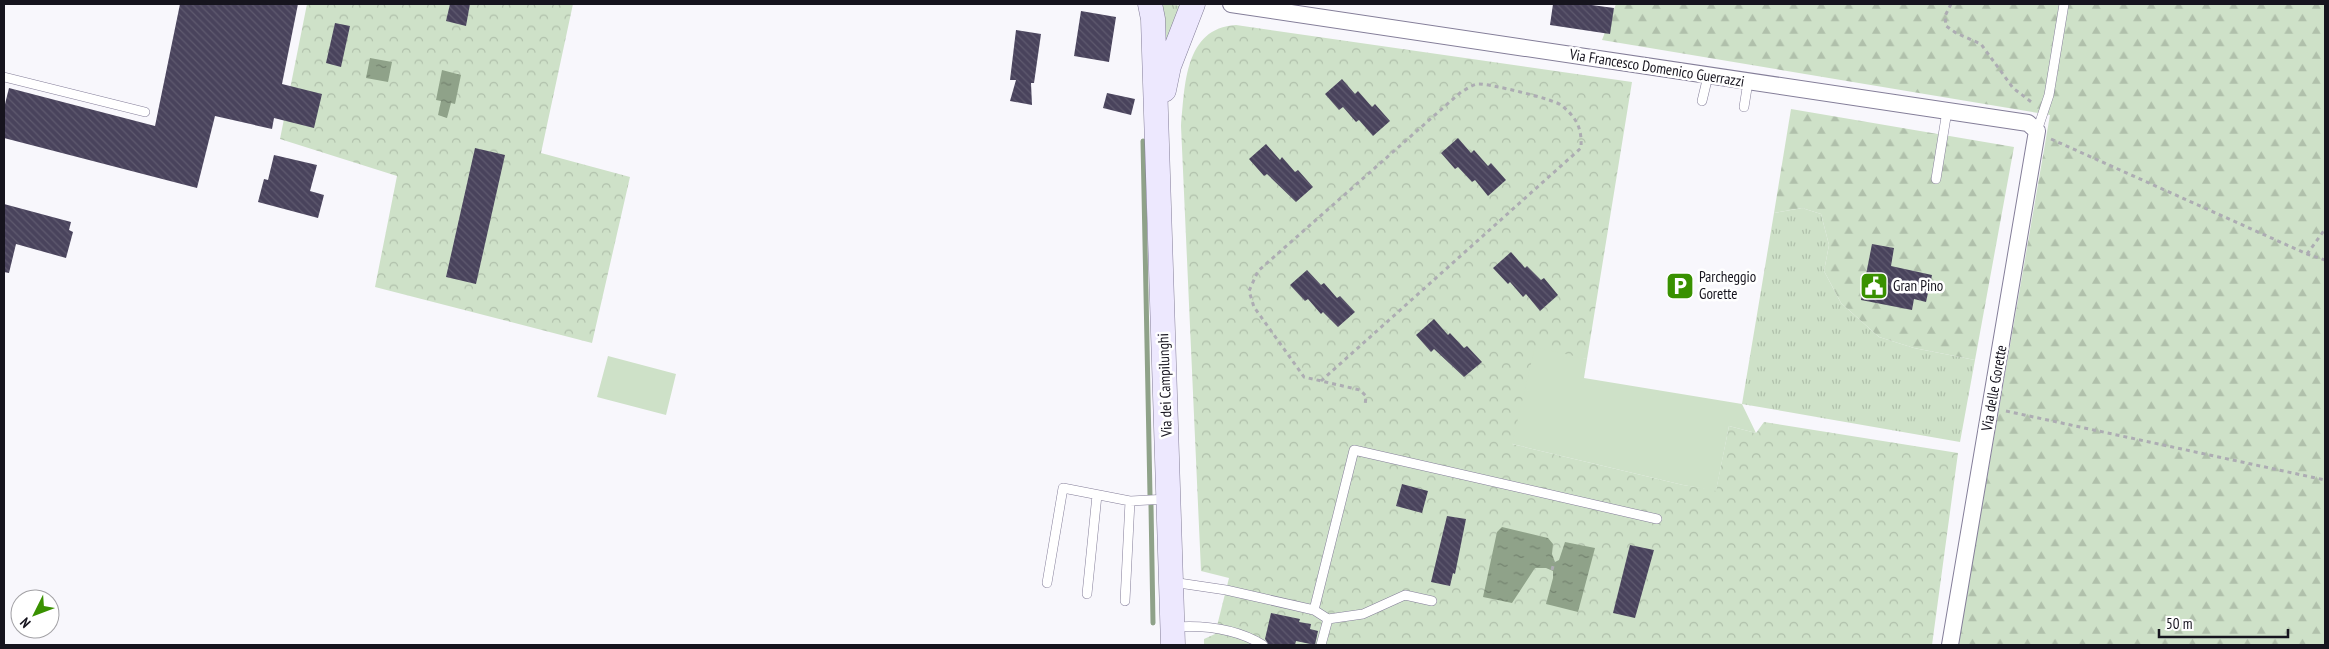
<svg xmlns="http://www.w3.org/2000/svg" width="2329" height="649" font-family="'PT Sans Narrow',sans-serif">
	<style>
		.grass { fill: url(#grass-tufts) }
		.forest { fill: url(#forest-firs) }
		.park { fill: url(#park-crowns) }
		.garden { fill: #cee1c8 }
		.water { fill: url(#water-ripples) }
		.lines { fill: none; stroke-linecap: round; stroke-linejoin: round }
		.stream { stroke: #8fa289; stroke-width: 5 }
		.building { fill: url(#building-back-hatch) }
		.lane-casing { stroke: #847e99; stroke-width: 10 }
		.street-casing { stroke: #847e99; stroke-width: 18 }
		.secondary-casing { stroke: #847e99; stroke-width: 25 }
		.path { stroke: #adacb3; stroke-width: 3; stroke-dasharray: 4 4; stroke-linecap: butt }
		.lane { stroke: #fff; stroke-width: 9 }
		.street { stroke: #fff; stroke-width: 16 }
		.secondary { stroke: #ede8fe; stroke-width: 24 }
		.labels { text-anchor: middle; stroke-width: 5; stroke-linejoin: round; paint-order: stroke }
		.street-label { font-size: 15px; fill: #16141e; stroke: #fff }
		.poi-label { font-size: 15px; fill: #16141e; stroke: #fff; text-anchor: start }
	</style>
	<defs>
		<pattern id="grass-tufts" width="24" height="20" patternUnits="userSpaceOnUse" patternTransform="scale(1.25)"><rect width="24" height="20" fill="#cee1c8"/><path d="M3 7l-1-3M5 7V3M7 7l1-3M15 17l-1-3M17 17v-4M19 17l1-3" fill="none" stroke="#b0c0ab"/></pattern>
		<pattern id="forest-firs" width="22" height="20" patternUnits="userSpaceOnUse" patternTransform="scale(1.25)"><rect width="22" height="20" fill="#cee1c8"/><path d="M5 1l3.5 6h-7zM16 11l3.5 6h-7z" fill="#b0c0ab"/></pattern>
		<pattern id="park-crowns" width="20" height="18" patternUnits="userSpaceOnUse" patternTransform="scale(1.25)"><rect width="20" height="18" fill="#cee1c8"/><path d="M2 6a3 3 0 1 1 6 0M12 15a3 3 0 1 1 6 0" fill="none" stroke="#b0c0ab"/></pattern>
		<pattern id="water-ripples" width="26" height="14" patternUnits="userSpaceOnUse" patternTransform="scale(1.25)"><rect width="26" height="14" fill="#8fa289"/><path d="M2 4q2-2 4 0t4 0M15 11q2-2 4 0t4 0" fill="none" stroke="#74836f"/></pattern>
		<pattern id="building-back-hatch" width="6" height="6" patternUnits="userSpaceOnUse" patternTransform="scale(1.25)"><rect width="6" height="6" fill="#49435c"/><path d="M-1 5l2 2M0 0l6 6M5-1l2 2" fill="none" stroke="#5f5a6f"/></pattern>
	</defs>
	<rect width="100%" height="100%" fill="#f8f7fc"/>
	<!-- grass -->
	<path class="grass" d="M1159,4L1185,6L1166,47Z
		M1802,208L1821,214L1829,245L1824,271L1841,303L1879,337L1914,348L1975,360L1960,442L1742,404L1774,213Z"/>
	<!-- forest -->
	<path class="forest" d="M1616,4H2325V645H1958L2050,115L1602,40Z
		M1791,109L2014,147L1975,360L1914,348L1879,337L1841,303L1824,271L1829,245L1821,214L1802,208L1774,213Z"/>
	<!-- park -->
	<path class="park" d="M307,4H573L541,153L630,177L592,343L375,287L397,176L280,139Z
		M1236,25L1632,82L1587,359L1579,358L1512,444L1683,485L1716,490L1729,426L1756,433L1764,422L1958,453L1932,645H1204V639L1215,634L1229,578L1201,571L1181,126C1185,86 1184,28 1236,25Z"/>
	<!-- garden -->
	<path class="garden" d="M1535,347L1587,359L1584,378L1742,404L1756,433L1729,426L1716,491L1683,485L1512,444Z
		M608,356L676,374L666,415L597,397Z"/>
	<!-- water -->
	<path class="water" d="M370,58L392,62L388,82L366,78Z
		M442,70L461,75L455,104L451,103L447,118L438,115L441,101L436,100Z
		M1502,527L1548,538L1553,544L1552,554L1555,562L1559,560L1565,542L1595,548L1578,612L1546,604L1553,578V571L1546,568H1535L1512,603L1483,597L1497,532Z"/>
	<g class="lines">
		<!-- stream -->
		<path class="stream" d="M1143,141L1150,495
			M1151,505L1153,623"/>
	</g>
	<!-- building -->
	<path class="building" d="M180,4H298L282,84L322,94L314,128L274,118L272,129L215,116L197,188L4,138V108L9,88L155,126Z
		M450,4H470L466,26L446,21Z
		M1553,4H1584L1614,8L1610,34L1550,25Z
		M1081,11L1116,17L1109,62L1074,56Z
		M335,23L350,26L341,67L326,63Z
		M1016,30L1041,34L1034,83H1031L1032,105L1010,101L1016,80H1010Z
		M1342,79L1355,94L1358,91L1372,107L1375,104L1390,121L1373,136L1359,120L1356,122L1343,107L1339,110L1325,94Z
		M1107,93L1135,99L1131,115L1103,108Z
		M1458,138L1471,153L1474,150L1488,166L1491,163L1506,180L1488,196L1475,180L1472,182L1458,167L1455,169L1441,153Z
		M1266,144L1280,160L1282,157L1295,172L1298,170L1313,187L1296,202L1267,174L1264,176L1249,159Z
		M475,148L505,155L476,284L446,277Z
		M274,155L317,165L310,191L324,195L318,218L258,202L264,179L268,180Z
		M4,204L71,222L69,230L73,232L66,258L16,244L9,273L4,272Z
		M1872,244L1894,248L1891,266L1932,275L1926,302L1914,299L1912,310L1861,300Z
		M1511,252L1525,268L1527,266L1541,280L1544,278L1558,295L1540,311L1526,294L1523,297L1510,282L1508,284L1493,268Z
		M1307,270L1321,285L1324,283L1337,298L1340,296L1355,312L1338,327L1323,312L1321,314L1308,299L1305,301L1290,285Z
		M1434,319L1448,335L1450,333L1464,348L1467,346L1482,362L1464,377L1434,349L1431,352L1416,335Z
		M1402,484L1428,491L1422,513L1396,506Z
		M1447,516L1466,519L1455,574L1453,573L1450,586L1431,582Z
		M1630,545L1654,550L1635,618L1613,613Z
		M1271,613L1300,619L1299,622L1311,624L1310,629L1318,631L1315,645L1296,641L1295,645H1269L1265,639Z"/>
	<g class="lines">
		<defs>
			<path id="lane" d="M4,77L145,112
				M1702,101L1708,76
				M1744,107L1748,82
				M2037,131L2049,95L2064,4
				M1936,179L1947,111
				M1172,582L1226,590L1314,610L1328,619L1321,645
				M1047,583L1063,488L1130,501L1168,499
				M1087,594L1097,495
				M1125,601L1130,501
				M1314,610L1354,450L1657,519
				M1328,619L1363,614L1405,595L1432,601
				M1174,627C1204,625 1237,629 1263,645"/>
			<path id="street" d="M1231,4L2028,123L2037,131L1950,645"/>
			<path id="secondary" d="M1150,4L1153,19L1173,645
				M1164,90L1169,66L1193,4"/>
		</defs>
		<!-- lane casing -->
		<use href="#lane" class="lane-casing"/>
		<!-- street casing -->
		<use href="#street" class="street-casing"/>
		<!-- secondary casing -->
		<use href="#secondary" class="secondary-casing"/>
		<!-- path -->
		<path class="path" d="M1951,4L1945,16L1946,26L1956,33L1981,44L2013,88L2034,104
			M2051,139L2307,254L2325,260
			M2307,254L2325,229
			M1321,381L1581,148C1582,128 1577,118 1561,105C1553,99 1491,84 1479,84C1473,84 1467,89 1461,92L1258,271L1249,291L1254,307L1304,377L1360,390L1366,396L1365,406
			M2006,411L2325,480
			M1552,570L1554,562"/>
		<!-- lane -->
		<use href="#lane" class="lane"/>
		<!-- street -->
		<use href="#street" class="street"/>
		<!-- secondary -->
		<use href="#secondary" class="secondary"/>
	</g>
	<!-- icons -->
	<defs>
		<symbol id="parking-square" viewBox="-11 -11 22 22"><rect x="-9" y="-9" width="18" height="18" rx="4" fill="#399100" stroke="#fff"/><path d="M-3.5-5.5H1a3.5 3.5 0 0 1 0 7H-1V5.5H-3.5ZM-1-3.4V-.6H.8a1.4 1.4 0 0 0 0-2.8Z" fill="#fff"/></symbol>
		<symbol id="civic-square" viewBox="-11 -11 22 22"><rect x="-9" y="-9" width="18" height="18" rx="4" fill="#399100" stroke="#fff"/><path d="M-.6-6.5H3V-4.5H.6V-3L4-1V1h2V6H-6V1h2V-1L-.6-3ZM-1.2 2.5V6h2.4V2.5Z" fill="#fff"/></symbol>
	</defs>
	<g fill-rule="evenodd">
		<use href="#parking-square" x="1664" y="270" width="32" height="32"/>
		<use href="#civic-square" x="1858" y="270" width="32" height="32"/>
	</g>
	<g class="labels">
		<!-- street labels -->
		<g class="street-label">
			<text transform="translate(1657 68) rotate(9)" y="5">Via Francesco Domenico Guerrazzi</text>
			<text transform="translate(1165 385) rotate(-92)" y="5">Via dei Campilunghi</text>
			<text transform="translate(1994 388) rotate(-80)" y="5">Via delle Gorette</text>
		</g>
		<!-- poi labels -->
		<g class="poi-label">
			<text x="1699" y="282">Parcheggio<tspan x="1699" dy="17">Gorette</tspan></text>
			<text x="1893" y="291">Gran Pino</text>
		</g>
	</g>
	<!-- border -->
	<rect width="2329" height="649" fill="none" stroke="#16141e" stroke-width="10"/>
	<!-- north arrow -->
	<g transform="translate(35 614) rotate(228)"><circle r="24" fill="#ffffff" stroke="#a2a1a5"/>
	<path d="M0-4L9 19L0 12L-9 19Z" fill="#399100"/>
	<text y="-8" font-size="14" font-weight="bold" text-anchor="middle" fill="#16141e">N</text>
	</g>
	<!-- scale -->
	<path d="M2159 629v8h129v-8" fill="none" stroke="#16141e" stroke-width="2.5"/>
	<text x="2166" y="629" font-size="15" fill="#16141e" stroke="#ffffff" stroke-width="4" paint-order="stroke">50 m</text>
</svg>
